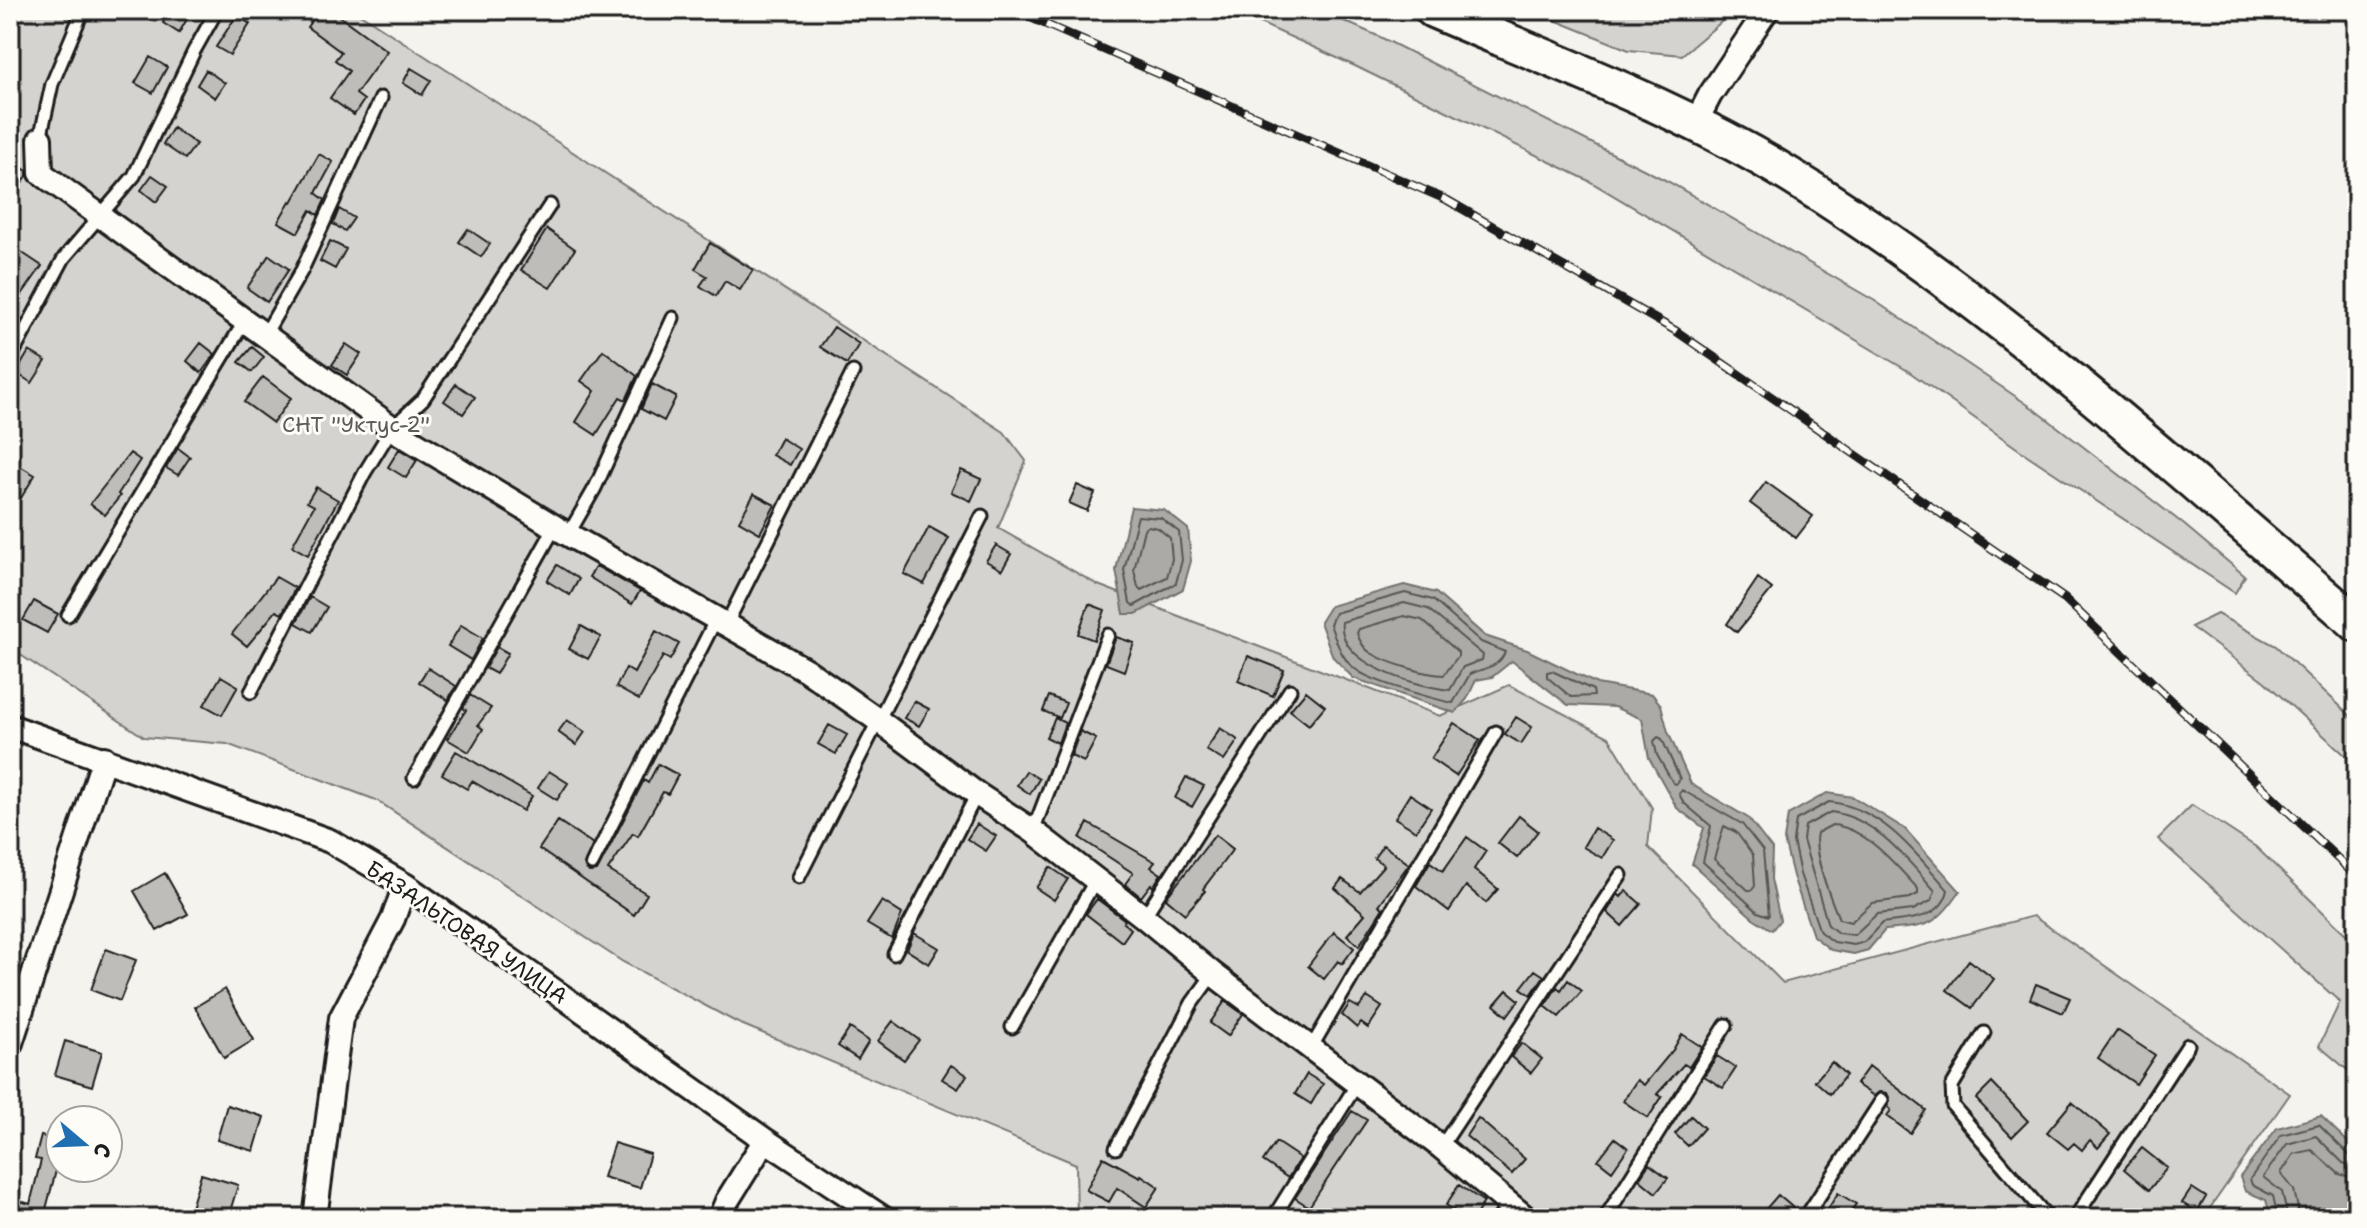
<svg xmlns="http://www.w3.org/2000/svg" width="2367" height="1228" font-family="'Shantell Sans',sans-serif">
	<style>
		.green { fill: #d4d3cf; stroke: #787876; stroke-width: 2 }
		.water { fill: #abaaa6; stroke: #72716f; stroke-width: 2 }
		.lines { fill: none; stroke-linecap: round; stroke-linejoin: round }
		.shore { stroke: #555553; stroke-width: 2 }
		.building { fill: #bebdba; stroke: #1c1c1c; stroke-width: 2 }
		.lane-casing { stroke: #1c1c1c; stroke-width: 17 }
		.street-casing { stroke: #1c1c1c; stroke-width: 28 }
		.primary-casing { stroke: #1c1c1c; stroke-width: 40 }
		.lane { stroke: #fdfcf7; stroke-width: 11 }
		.street { stroke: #fdfcf7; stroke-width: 22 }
		.primary { stroke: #fdfcf7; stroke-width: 34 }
		.rail-casing { stroke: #1c1c1c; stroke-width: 9 }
		.rail { stroke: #fdfcf7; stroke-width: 6; stroke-dasharray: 18; stroke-linecap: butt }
		.labels { text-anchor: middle; stroke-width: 6; stroke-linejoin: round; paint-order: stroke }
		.park-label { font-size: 22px; fill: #5c5c5b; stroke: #fdfcf7 }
		.street-label { font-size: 22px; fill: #1c1c1c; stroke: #fdfcf7 }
	</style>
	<rect width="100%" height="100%" fill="#f4f3ee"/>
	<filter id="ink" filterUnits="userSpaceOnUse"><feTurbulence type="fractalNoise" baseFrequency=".0125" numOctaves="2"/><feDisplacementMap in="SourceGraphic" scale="16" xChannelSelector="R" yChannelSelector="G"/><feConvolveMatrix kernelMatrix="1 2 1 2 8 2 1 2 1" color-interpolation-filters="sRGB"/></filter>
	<g filter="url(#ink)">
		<!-- green -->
		<path class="green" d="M10,10H354L1004,432L1026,461L998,528L1098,585L1440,716L1509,685L1609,737L1652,808L1648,847L1783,983L2033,916L2290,1094L2203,1218H1077L1076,1164L736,1022L623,962L376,800L227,744L144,737L10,648V161L23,144L10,136Z
			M1231,10H1319L1380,37L1669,182L1875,301L2037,411L2182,523L2245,576L2235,593L2021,451L1908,371L1589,181L1355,66Z
			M1530,10H1731L1727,17L1682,55L1629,50Z
			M2217,614L2276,646L2357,722V766L2264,681L2191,627Z
			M2192,805L2256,847L2357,945V1078L2319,1046L2340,1002L2158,839Z"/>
		<!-- water -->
		<path class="water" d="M1131,507L1164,510L1188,529L1191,561L1183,589L1136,614H1124L1116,570Z
			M1404,585L1436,593L1485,636L1527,650L1597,684L1652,694L1661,705L1668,732L1691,784L1748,818L1772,849L1771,879L1780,920L1772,930L1753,918L1692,864L1704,828L1677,808L1649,758L1642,719L1614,707L1568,705L1512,661L1492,677L1476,680L1467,699L1455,713L1353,678L1333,657L1320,622L1330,606Z
			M1827,793L1853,797L1905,829L1960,891C1935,928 1927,926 1885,930L1868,950L1854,954L1831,950L1813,936L1793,876L1784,840L1788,815Z
			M2321,1116L2357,1151V1218H2271L2266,1200L2245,1191L2240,1177L2277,1128Z"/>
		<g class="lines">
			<!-- shore -->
			<path class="shore" d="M1138,516L1161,518L1179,532L1182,560L1176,583L1134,606L1130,603L1124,570Z
				M1148,526L1158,528L1170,538L1172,559L1167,577L1141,590L1138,587L1134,570L1144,529Z
				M1405,593L1433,600L1481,642L1505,652C1499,668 1483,668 1470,674L1453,703C1434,699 1373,682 1358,671C1342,661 1336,641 1330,624L1335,613Z
				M1404,603L1428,609L1483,655L1482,660L1463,667L1450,690C1417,686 1337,665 1342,622Z
				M1404,616L1422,620L1458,652V656L1444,675C1427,675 1387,663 1371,653C1364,649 1359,640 1357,633L1359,629Z
				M1552,671L1593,690L1594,696L1571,697L1547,677V672Z
				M1658,737L1662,739L1680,779L1677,784L1673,783L1657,755L1654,741Z
				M1682,790L1742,824L1763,851L1769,916L1758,912L1703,862L1711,826L1684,803L1679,794Z
				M1829,802C1881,807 1916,853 1948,890C1941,921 1907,919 1882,923L1864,942L1854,945L1834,942L1820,932L1800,874L1793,841L1796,820Z
				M1831,812C1876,818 1907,859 1935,891L1931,901L1913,910L1877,914L1854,935L1838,933L1828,925L1803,840L1805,826Z
				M1832,825C1865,827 1897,866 1918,889V894L1910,898L1872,903L1851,922L1839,919C1831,900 1812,852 1817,833Z
				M1724,826L1736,832L1753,855L1755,886L1752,890H1748L1714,859Z
				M2278,1218L2273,1196L2252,1185L2250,1179L2281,1135L2319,1125L2349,1155L2357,1157
				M2288,1218L2282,1192L2263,1177L2287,1144L2316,1136L2343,1163L2357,1167
				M2300,1218L2294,1190L2281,1173L2294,1154L2312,1150L2339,1174L2357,1179"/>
		</g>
		<!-- building -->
		<path class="building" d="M170,10L187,19L179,33L163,23Z
			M319,10H331L387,51L356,94L364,100L354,115L330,98L349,71L335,60L341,52L307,27Z
			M237,15L250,24L230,55L216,47Z
			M150,57L167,67L153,93L135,83Z
			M411,68L431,80L422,95L403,83Z
			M206,70L225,83L215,98L197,85Z
			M173,128L196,144L185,159L163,144Z
			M319,154L333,162L316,193L325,200L318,215L311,210L298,233L278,222L290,201L292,202Z
			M10,159L27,171V176L10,200Z
			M152,175L168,186L156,202L141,190Z
			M339,209L354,218L345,231L333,224Z
			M468,229L490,244L481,257L459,242Z
			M547,229L575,249L550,288L521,270Z
			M330,241L346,249L335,269L320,261Z
			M710,243L753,270L740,290L725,281L716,296L700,286L707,276L695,269Z
			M21,252L42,266L21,296L10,289V268Z
			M269,255L289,269L267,302L247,288Z
			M834,327L859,344L847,364L820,347Z
			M201,343L215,354L201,373L187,361Z
			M346,344L361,354L347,375L332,365Z
			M252,347L264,357L252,372L239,362Z
			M603,350L637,376L626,400L620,397L596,435L576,422L595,391L581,381Z
			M29,351L46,361L32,383L16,373Z
			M263,377L291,398L273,423L244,402Z
			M456,384L475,397L463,414L444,401Z
			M652,384L676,397L664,421L641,409Z
			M781,438L799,449L790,465L772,455Z
			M178,448L190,457L178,475L166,468Z
			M399,449L417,460L406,478L388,467Z
			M130,453L140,460L118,494L120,496L105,515L90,504Z
			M10,460L35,475L21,498L10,492Z
			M961,470L981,479L971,501L951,492Z
			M1766,482L1813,516L1796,538L1750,503Z
			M1077,485L1095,493L1087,511L1069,503Z
			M316,487L338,500L308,555L292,546L314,506L307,502Z
			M754,494L775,505L760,533L739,521Z
			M929,527L949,538L924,584L904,574Z
			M996,545L1011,554L1002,570L986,561Z
			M557,565L579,579L570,595L547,581Z
			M596,566L640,591L632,604L589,577Z
			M276,577L295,588L282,614L276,611L247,646L232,634Z
			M1758,578L1772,589L1737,632L1727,624Z
			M310,597L327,607L312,632L296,623Z
			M34,601L58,614L47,633L23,620Z
			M1089,604L1105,610L1094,640L1078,634Z
			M461,625L483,638L471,660L448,646Z
			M581,626L601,637L588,659L569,649Z
			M656,631L679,644L670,660L663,656L639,700L616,687L626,668L634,673Z
			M1116,637L1134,643L1124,671L1106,664Z
			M497,647L508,653L496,674L485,668Z
			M1248,656L1284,670L1273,696L1238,681Z
			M428,668L456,686L448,700L419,682Z
			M221,676L238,686L222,715L204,705Z
			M1306,691L1325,706L1309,725L1290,710Z
			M470,695L491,708L478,725L483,729L469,752L447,739L466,710L463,708Z
			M1049,696L1066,703L1060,718L1043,711Z
			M914,701L929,709L919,726L904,718Z
			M1516,717L1532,727L1521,744L1505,734Z
			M1055,718L1065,723L1058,743L1046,737Z
			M567,720L585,732L576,745L558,732Z
			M1454,723L1480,740L1456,776L1431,759Z
			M829,725L847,735L836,754L818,744Z
			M1220,728L1238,740L1224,761L1206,750Z
			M1080,731L1096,739L1084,762L1071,756Z
			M456,751L532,796L523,811L472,781L467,789L442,774Z
			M658,764L678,775L668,794L663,792L638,836L633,833L608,870L647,894L634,915L539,849L558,821L593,844L584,865L589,872L597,871L644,780L648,783Z
			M549,771L568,783L557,800L538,788Z
			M1026,771L1039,779L1030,794L1017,785Z
			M1186,777L1204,786L1192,807L1175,798Z
			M1410,794L1431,808L1416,831L1395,818Z
			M1519,816L1538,831L1517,858L1498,843Z
			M1088,823L1155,862L1151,867L1161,874L1153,887L1151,884L1141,897L1125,884L1133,873L1080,838Z
			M977,824L996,836L986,851L967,839Z
			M1594,828L1613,840L1602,858L1583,847Z
			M1215,835L1233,849L1203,889L1205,891L1185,914L1166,898Z
			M1467,837L1486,851L1474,869L1498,889L1486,903L1466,886L1449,911L1416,886L1430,862L1443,871Z
			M1383,845L1409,864L1379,905L1383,908L1359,946L1347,935L1365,914L1335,888L1342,879L1360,892L1384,865L1374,858Z
			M1050,867L1068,879L1054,900L1036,888Z
			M165,873L188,914L157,931L134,891Z
			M1626,891L1641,904L1622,926L1607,912L1618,894L1621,897Z
			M1097,899L1125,920L1123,923L1131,929L1122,942L1086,914Z
			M882,901L902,914L892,939L867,924Z
			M1334,932L1354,948L1342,964L1338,961L1324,979L1308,966Z
			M914,933L939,948L929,964L907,950Z
			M106,949L136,960L120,1001L91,990Z
			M1969,960L1994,979L1972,1008L1947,990Z
			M1535,970L1544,976L1531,995L1521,988Z
			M1568,980L1582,991L1559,1017L1545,1006L1557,987L1561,990Z
			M2036,984L2070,998L2063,1013L2030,999Z
			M225,989L254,1040L224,1058L195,1007Z
			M1507,990L1519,1000L1507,1016L1494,1005Z
			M1367,997L1382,1007L1368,1028L1361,1023L1357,1028L1342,1015L1350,1003L1359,1008Z
			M1225,1001L1243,1014L1228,1036L1210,1023Z
			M893,1021L919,1040L904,1060L878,1041Z
			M850,1028L869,1041L858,1059L838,1046Z
			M2117,1030L2155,1055L2136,1084L2098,1058Z
			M1682,1034L1702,1047L1689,1067L1684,1064L1657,1094L1662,1097L1648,1118L1623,1101L1637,1080L1644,1085L1673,1050Z
			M65,1041L102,1052L92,1086L55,1075Z
			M1522,1043L1542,1059L1531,1073L1511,1057Z
			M1717,1056L1736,1068L1723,1088L1704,1076Z
			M1832,1062L1846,1075L1830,1094L1815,1081Z
			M951,1065L967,1075L958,1089L942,1079Z
			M1869,1066L1926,1110L1910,1133L1887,1116L1891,1110L1888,1107L1890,1100L1887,1093L1879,1092L1874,1096L1856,1084Z
			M1307,1074L1323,1084L1311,1104L1295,1094Z
			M1992,1083L2028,1121L2012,1137L1976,1099Z
			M2072,1102L2110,1134L2098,1148L2090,1140L2082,1150L2074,1143L2068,1149L2047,1132Z
			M227,1105L264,1117L254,1151L217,1140Z
			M1352,1111L1367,1120L1309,1207L1295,1198Z
			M1691,1116L1704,1128L1688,1146L1675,1134Z
			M1478,1118L1525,1159L1512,1174L1466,1136Z
			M41,1136L60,1140V1163H58L46,1209L60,1214V1218H10V1198L30,1204L41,1160L35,1159Z
			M1615,1138L1628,1148L1612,1171L1598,1160Z
			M1276,1142L1300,1158L1288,1178L1263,1161Z
			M614,1143L650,1154L640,1188L603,1177Z
			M2142,1148L2167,1168L2149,1190L2124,1169Z
			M1103,1157L1140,1177L1141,1175L1159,1187L1146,1207L1117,1188L1109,1202L1086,1190Z
			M1649,1164L1668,1178L1656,1193L1639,1179Z
			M201,1174L238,1185L228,1218L191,1208Z
			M1459,1185L1484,1202L1474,1218H1466L1446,1205Z
			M2192,1188L2206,1197L2197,1212L2182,1203Z
			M1838,1193L1856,1204L1846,1218H1822Z
			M1778,1195L1798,1212L1797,1218H1773L1764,1211Z"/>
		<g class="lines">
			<defs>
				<path id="lane" d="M40,139L52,84L83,10
					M264,336L302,270L381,98
					M10,359L64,258L134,176L194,51L217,10
					M568,535L595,488L673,318
					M68,615L244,322
					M726,625L853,372
					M251,692L365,472L392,428L423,399L550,205
					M414,778L555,527
					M1033,831L1108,635
					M592,864L716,619
					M799,877L982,516
					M1144,917L1290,690
					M894,954L977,794
					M1012,1027L1095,881
					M1984,1033L1952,1086L1953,1106L2048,1218
					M1311,1048L1496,732
					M1441,1147L1621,875
					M1116,1148L1192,1003L1213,974
					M1273,1218L1357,1084
					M1499,1218L1510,1204
					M1605,1218L1726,1025
					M1805,1218L1882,1100
					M2075,1218L2188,1045"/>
				<path id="street" d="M1695,124L1710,95L1767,10
					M40,139L41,173L401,434L555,527L806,670L879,721L977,794L1033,831L1144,917L1213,974L1441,1147L1526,1218
					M10,726L330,841L405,885L765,1140L883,1218
					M10,1046L104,758
					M315,1218L341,1018L393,919L405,885
					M720,1218L727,1201L765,1140"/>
				<path id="primary" d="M1433,10C1554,62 1681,108 1794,178C1998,304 2176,468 2357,624"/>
			</defs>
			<!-- lane casing -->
			<use href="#lane" class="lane-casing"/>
			<!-- street casing -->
			<use href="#street" class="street-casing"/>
			<!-- primary casing -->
			<use href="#primary" class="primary-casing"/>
			<!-- lane -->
			<use href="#lane" class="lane"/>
			<!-- street -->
			<use href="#street" class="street"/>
			<!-- primary -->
			<use href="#primary" class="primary"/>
			<defs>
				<path id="rail" d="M1013,10L1447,200L1676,331L2065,599L2357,877"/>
			</defs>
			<!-- rail casing -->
			<use href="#rail" class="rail-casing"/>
			<!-- rail -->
			<use href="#rail" class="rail"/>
		</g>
	</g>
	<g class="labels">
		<!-- park labels -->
		<g class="park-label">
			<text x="356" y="432">СНТ "Уктус-2"</text>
		</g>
		<!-- street labels -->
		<g class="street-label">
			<text transform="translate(467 932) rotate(34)" y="8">БАЗАЛЬТОВАЯ УЛИЦА</text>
		</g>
	</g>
	<!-- margin -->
	<rect width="2367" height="1228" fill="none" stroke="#fdfcf7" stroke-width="40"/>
	<rect x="20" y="20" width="2327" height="1188" fill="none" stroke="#1c1c1c" stroke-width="3" filter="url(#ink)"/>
	<!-- north arrow -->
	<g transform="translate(84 1144) rotate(109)"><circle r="38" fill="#fdfcf7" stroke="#a3a29f" stroke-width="2"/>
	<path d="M0-6L14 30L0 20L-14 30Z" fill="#1f6fb2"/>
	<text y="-12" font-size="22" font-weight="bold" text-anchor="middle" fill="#1c1c1c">С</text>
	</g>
</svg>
